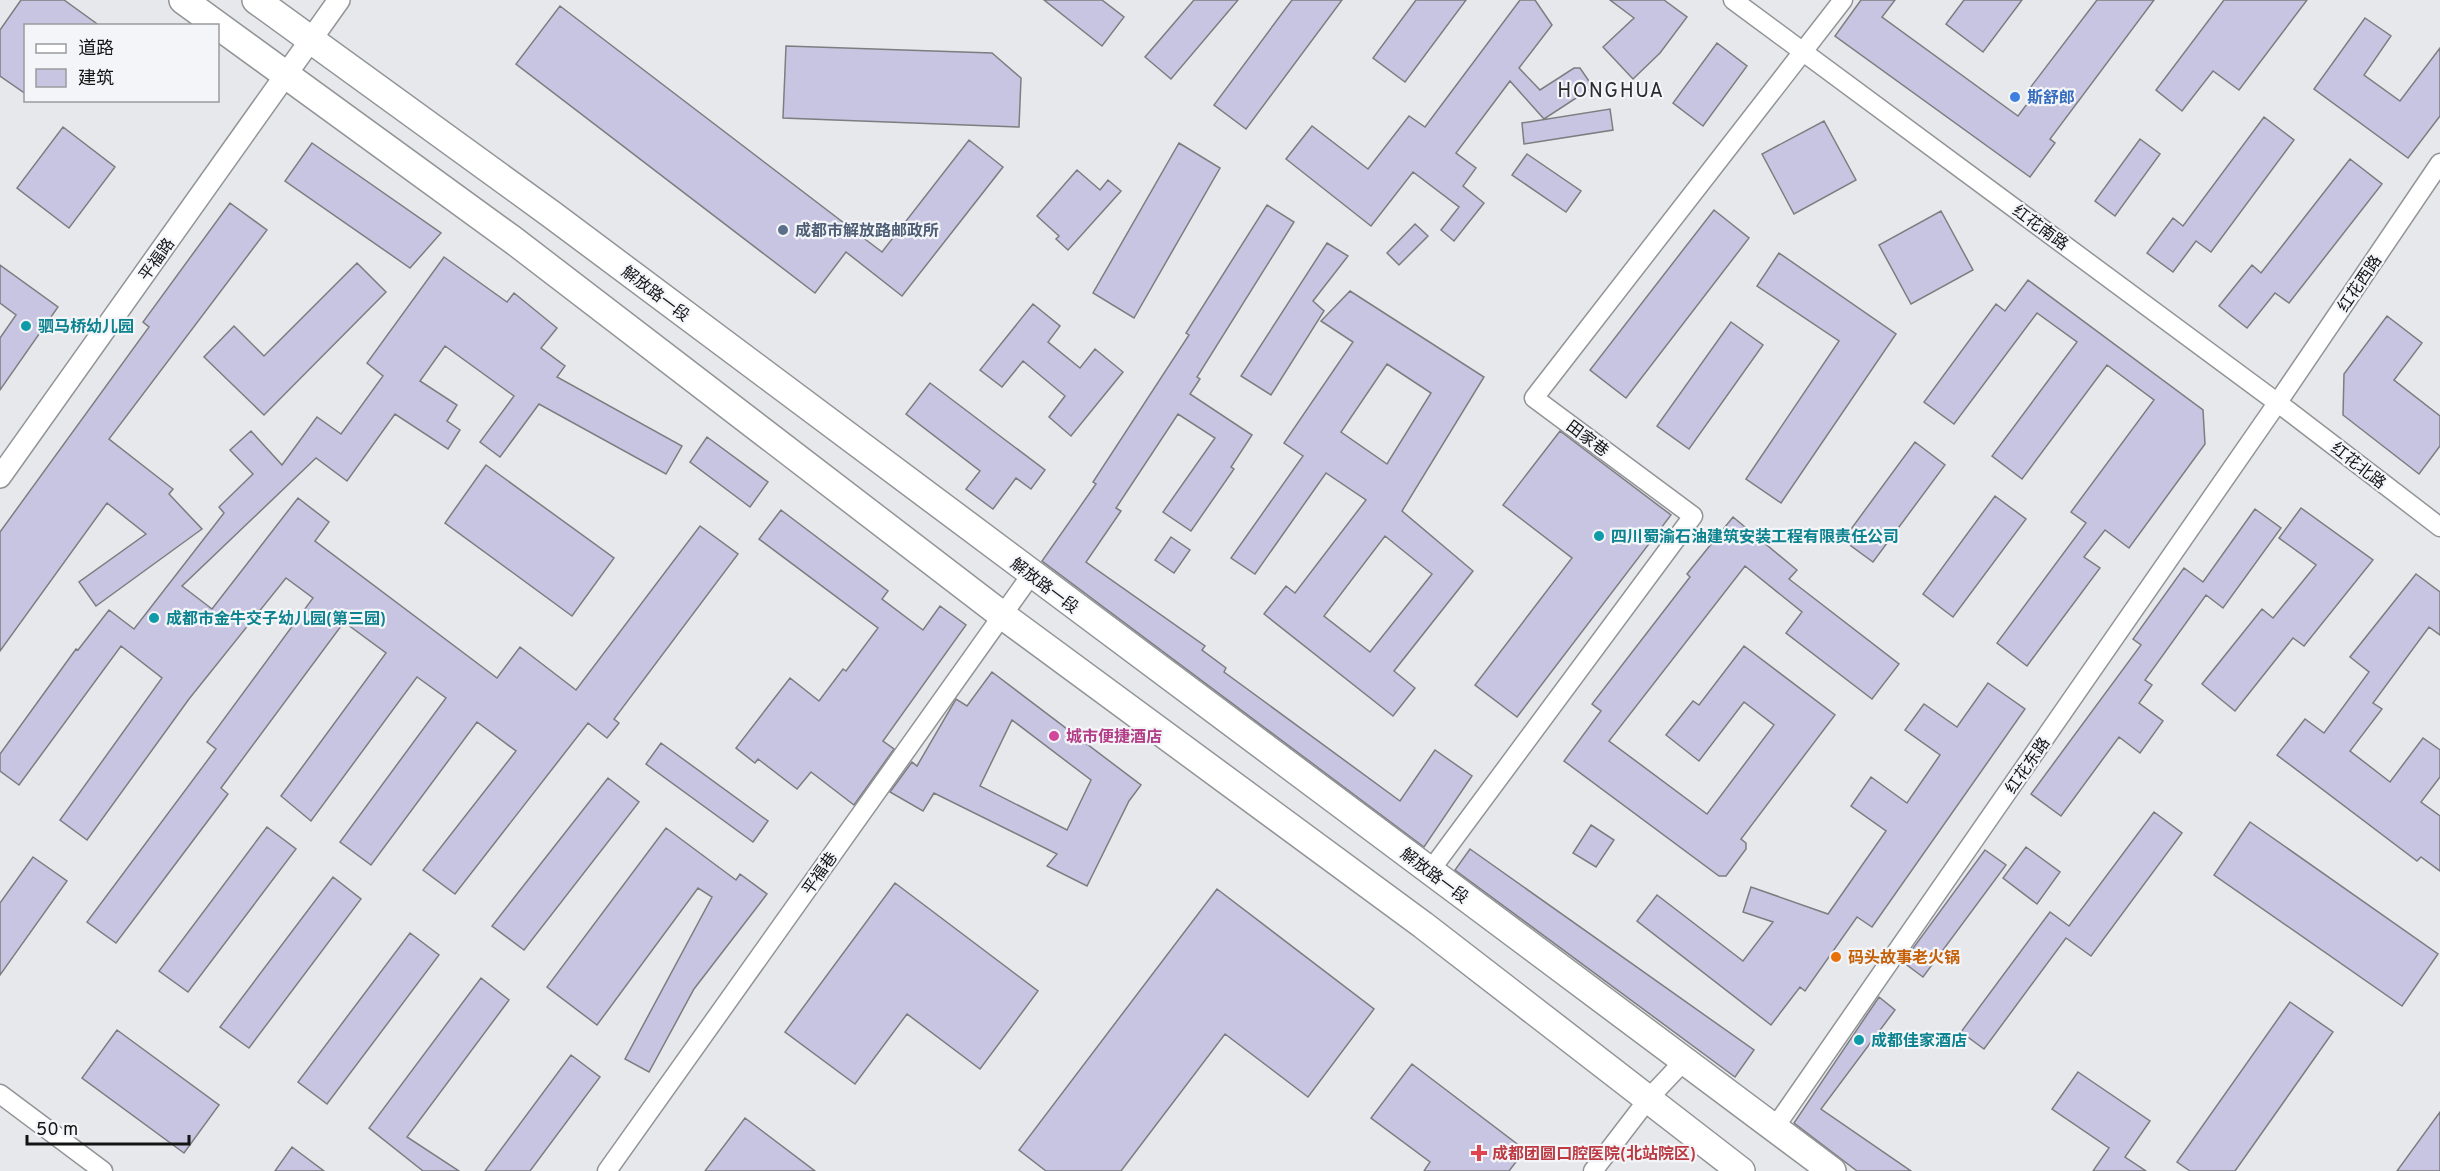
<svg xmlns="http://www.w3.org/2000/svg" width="2440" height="1171" font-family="Overpass,'Noto Sans SC',sans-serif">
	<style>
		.building { fill: #c8c5e2; stroke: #7d7d80; stroke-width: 1.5; fill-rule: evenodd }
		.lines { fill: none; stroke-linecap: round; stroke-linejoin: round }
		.minor-casing { stroke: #929496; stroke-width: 21 }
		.tertiary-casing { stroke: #929496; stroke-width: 24 }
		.primary-casing { stroke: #929496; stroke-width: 30 }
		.minor { stroke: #fff; stroke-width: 18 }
		.tertiary { stroke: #fff; stroke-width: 21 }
		.primary { stroke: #fff; stroke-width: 27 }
		.shop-dot { fill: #3f7fe0; stroke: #f3f5f8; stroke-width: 2 }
		.service-dot { fill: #5c6f8a; stroke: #f3f5f8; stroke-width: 2 }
		.culture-dot { fill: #0f9aa8; stroke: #f3f5f8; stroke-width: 2 }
		.hotel-dot { fill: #d1479c; stroke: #f3f5f8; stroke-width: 2 }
		.food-dot { fill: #e8710a; stroke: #f3f5f8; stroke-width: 2 }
		.health-dot { fill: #e0444e; stroke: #f3f5f8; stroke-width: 2 }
		.labels { text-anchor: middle; stroke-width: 4.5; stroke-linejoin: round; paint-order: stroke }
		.shop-label { font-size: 16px; font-weight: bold; fill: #366cbe; stroke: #f3f5f8; text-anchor: start }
		.street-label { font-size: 16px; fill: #141415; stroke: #f3f5f8 }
		.service-label { font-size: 16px; font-weight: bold; fill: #4e5e75; stroke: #f3f5f8; text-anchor: start }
		.culture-label { font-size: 16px; font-weight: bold; fill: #0d838f; stroke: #f3f5f8; text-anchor: start }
		.hotel-label { font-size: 16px; font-weight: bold; fill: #b23c85; stroke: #f3f5f8; text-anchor: start }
		.food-label { font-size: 16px; font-weight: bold; fill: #c56008; stroke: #f3f5f8; text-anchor: start }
		.health-label { font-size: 16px; font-weight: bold; fill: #be3a42; stroke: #f3f5f8; text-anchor: start }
		.quarter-label { font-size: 20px; letter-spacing: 1.5px; fill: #292b2d; stroke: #f3f5f8 }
	</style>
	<rect width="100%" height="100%" fill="#e6e8eb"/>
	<!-- building -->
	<path class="building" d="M21,0H64L100,26H26V94L0,76V30Z
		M1044,0H1102L1124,17L1102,46Z
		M1194,0H1238L1171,79L1145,57Z
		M1292,0H1342L1246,129L1214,105Z
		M1416,0H1466L1405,82L1373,58Z
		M1520,0H1535L1552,25L1519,68L1540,90L1574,68H1580L1593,87L1544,119L1510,81L1456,153L1476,168L1463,186L1484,203L1454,241L1441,230L1459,207L1413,172L1371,226L1286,159L1312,126L1368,169L1409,116L1425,127Z
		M1610,0H1664L1687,17L1660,53L1633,79L1603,47L1634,18Z
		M1861,0H1895L1882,17L2018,116L2036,92L2030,88L2097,0H2154L2050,139L2055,143L2030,177L1835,36Z
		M1964,0H2022L1983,52L1946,24Z
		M2224,0H2307L2239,90L2213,71L2182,111L2156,90Z
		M560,6L882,252L969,140L1003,167L902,296L846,252L815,293L516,64Z
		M2365,18L2391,36L2364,75L2400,101L2440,48V116L2408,158L2314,89Z
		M1717,43L1747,66L1703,126L1673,103Z
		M786,46L992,53L1021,78L1019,127L783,118Z
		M1610,109L1613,130L1524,144L1522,123Z
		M2264,117L2294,140L2211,252L2196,241L2173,272L2147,253L2173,218L2183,226Z
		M1824,121L1856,180L1794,214L1762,154Z
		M63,127L115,167L69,228L17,188Z
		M2140,139L2160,154L2115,216L2095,201Z
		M312,143L441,233L410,268L285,181Z
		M1179,143L1220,168L1134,318L1093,293Z
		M1527,154L1581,191L1566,212L1512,175Z
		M2350,159L2382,184L2289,303L2275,293L2247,328L2219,306L2252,265L2261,273Z
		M1077,170L1100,190L1108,180L1121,191L1068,250L1056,239L1059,236L1037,216Z
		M230,203L267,230L109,439L173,489L169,494L202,529L96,606L79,582L146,534L107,503L0,651V532L149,327L143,322Z
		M1267,205L1294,222L1197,377L1200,379L1190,394L1252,435L1231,467L1234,469L1191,531L1163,512L1215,438L1178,414L1116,508L1121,511L1086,562L1205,646L1202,650L1226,668L1224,672L1400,801L1435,750L1472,776L1424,847L1042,561L1096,484L1093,482L1189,335L1186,333Z
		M1714,210L1749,238L1626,398L1590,370Z
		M1941,211L1973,270L1911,304L1879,245Z
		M1415,224L1428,236L1399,265L1387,253Z
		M1327,243L1348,256L1313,301L1324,311L1271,395L1241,376Z
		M1779,253L1896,334L1781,503L1746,479L1839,341L1757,286Z
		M444,257L507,302L514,293L557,328L541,348L565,366L557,377L682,446L666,474L539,404L500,457L480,442L514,396L445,346L420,381L457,405L447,421L460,430L448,449L395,414L347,481L316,458L182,586L212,609L298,498L329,522L315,541L497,678L520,647L576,690L700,526L738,554L614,719L619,723L607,738L588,723L455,894L423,870L516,751L477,722L371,865L340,842L446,698L417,677L311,821L281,796L386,653L344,622L221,788L228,794L116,943L87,922L216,749L207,742L313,598L286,578L189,699L87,840L60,820L162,678L121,646L19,785L0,771V754L76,649L78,650L109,610L134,629L224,513L219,507L253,474L230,450L251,431L282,465L317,417L341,434L383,376L367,363Z
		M357,263L386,292L264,415L204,357L234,326L264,356Z
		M0,265L58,307L0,390V338L16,315L0,303Z
		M2028,280L2203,410L2205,444L2129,548L2105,530L2084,557L2100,568L2027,666L1997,643L2086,523L2071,512L2154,400L2107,365L2022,479L1992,456L2077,342L2037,313L1954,424L1924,402L1996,304L2005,311Z
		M1350,291L1484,377L1402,511L1473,571L1394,671L1415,688L1393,716L1264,614L1286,586L1295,593L1366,500L1326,473L1255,574L1231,558L1303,456L1284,443L1353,342L1321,321ZM1387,364L1431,393L1387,464L1341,432ZM1385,536L1432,574L1370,652L1324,616Z
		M1033,304L1060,326L1048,342L1080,368L1095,349L1123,372L1071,436L1049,417L1065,396L1023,361L1002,387L980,370Z
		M2387,316L2422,343L2394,380L2440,416V446L2419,474L2343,415L2344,374Z
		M1731,322L1763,345L1689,449L1657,426Z
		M930,383L1045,470L1031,489L1016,478L993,509L966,489L980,471L906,414Z
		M1560,431L1671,515L1517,717L1475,685L1572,558L1503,505Z
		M707,437L768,482L750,507L690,462Z
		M1915,442L1945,465L1873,562L1843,540Z
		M486,465L614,558L572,616L445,523Z
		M1995,496L2026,519L1953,617L1923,594Z
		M2301,508L2373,560L2304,646L2293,638L2235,711L2202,684L2262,609L2273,618L2316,565L2279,538Z
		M2255,509L2281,528L2223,608L2206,595L2145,680L2152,685L2139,703L2163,721L2140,753L2119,737L2061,816L2031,794L2141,645L2133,639L2184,568L2203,582Z
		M781,510L888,591L882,599L923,630L940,606L966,625L883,741L894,749L854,805L811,772L797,789L758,759L755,763L736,748L790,678L819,701L843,669L846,671L878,628L759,539Z
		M1733,517L1797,570L1789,579L1899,664L1872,699L1786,633L1802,612L1745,566L1609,741L1707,814L1774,725L1744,702L1699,761L1666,735L1693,701L1699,705L1744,646L1835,715L1741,839L1746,843V849L1726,876H1719L1564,761L1601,711L1592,704L1690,577L1687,574Z
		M1171,537L1190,550L1174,573L1155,560Z
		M2416,574L2440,592V635L2429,627L2373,703L2382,709L2350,751L2390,782L2423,738L2440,750V777L2421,802L2440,816V871L2421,857L2417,861L2277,755L2305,719L2324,733L2369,672L2350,657Z
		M992,672L1141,785L1129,801L1087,886L1047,866L1057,854L934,793L923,811L890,792L912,762L917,766L956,699L967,706ZM1012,720L1091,780L1067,830L980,786Z
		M1988,683L2025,709L1872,927L1857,917L1805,991L1800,987L1771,1025L1637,921L1657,895L1743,961L1773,922L1743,912L1751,887L1828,914L1886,831L1851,806L1871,777L1907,803L1940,755L1905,730L1924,704L1957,727Z
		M661,743L768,821L753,842L646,764Z
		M608,778L639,802L524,950L492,926Z
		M2154,812L2182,833L2091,956L2066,938L1984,1049L1961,1032L2050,912L2069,926Z
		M2250,822L2438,954L2402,1006L2214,875Z
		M1591,825L1614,840L1596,867L1573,853Z
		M267,827L296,849L188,992L159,971Z
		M666,828L736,880L740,874L767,894L694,989L649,1072L625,1059L712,897L698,888L597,1025L547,987Z
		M2026,847L2060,872L2037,904L2003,878Z
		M1470,849L1754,1050L1735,1077L1455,870Z
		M1985,850L2006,865L1923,977L1903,962Z
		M33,857L67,881L0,975V903Z
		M333,877L361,899L249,1048L220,1027Z
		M895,883L1038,991L980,1069L907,1014L855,1084L785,1032Z
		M1217,889L1374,1009L1308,1097L1225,1034L1121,1171H1046L1019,1150Z
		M410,933L439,955L327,1104L298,1082Z
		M481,978L509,1000L407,1137L459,1171H423L369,1128Z
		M1879,997L1895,1010L1821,1109L1911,1171H1857L1794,1123Z
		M2290,1002L2333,1032L2235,1171H2190L2177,1162Z
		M117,1030L219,1105L184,1153L82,1078Z
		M571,1055L600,1077L530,1171H485Z
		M1412,1064L1525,1150L1509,1171H1424L1430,1162L1371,1118Z
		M2078,1072L2150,1121L2125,1157L2146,1171H2093L2109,1148L2052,1109Z
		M2440,1112V1171H2397Z
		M745,1118L815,1171H705Z
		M292,1147L324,1171H275Z"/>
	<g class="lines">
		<defs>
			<path id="minor" d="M1733,0L2290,412L2440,527
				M1430,871L1693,516L1534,398L1843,0
				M0,1094L103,1171
				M1775,1127L2278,402L2440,163
				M607,1171L1031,575
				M1593,1171L1649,1098L1683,1062"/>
			<path id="tertiary" d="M0,477L339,0"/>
			<path id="primary" d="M183,0L513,240L1002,615L1423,925L1741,1171
				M256,0L551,214L1832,1171"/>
		</defs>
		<!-- minor casing -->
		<use href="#minor" class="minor-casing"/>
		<!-- tertiary casing -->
		<use href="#tertiary" class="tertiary-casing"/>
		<!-- primary casing -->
		<use href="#primary" class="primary-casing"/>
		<!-- minor -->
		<use href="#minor" class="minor"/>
		<!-- tertiary -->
		<use href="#tertiary" class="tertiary"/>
		<!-- primary -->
		<use href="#primary" class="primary"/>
	</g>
	<!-- markers -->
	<circle class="shop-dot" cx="2015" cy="97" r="6"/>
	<circle class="service-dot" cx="783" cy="230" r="6"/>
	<g class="culture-dot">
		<circle cx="26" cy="326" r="6"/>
		<circle cx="1599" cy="536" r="6"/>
		<circle cx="154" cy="618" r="6"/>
		<circle cx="1859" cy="1040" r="6"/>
	</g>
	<circle class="hotel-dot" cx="1054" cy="736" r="6"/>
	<circle class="food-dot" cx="1836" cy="957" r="6"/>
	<path class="health-dot" d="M1476 1144h6v6h6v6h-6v6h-6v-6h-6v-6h6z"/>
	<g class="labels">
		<!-- shop labels -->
		<g class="shop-label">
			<text x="2027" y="103">斯舒郎</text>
		</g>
		<!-- street labels -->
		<g class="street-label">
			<text transform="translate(2041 227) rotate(36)" y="6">红花南路</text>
			<text transform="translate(156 259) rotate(-54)" y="6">平福路</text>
			<text transform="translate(2359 283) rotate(-56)" y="6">红花西路</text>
			<text transform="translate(656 293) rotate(37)" y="6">解放路一段</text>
			<text transform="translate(1588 438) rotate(37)" y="6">田家巷</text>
			<text transform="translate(2359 465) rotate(38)" y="6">红花北路</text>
			<text transform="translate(1045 585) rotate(37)" y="6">解放路一段</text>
			<text transform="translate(2027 765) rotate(-55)" y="6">红花东路</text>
			<text transform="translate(819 873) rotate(-55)" y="6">平福巷</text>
			<text transform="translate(1435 875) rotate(37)" y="6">解放路一段</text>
		</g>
		<!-- service labels -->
		<g class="service-label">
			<text x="795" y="236">成都市解放路邮政所</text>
		</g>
		<!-- culture labels -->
		<g class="culture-label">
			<text x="38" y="332">驷马桥幼儿园</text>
			<text x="1611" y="542">四川蜀渝石油建筑安装工程有限责任公司</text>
			<text x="166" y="624">成都市金牛交子幼儿园(第三园)</text>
			<text x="1871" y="1046">成都佳家酒店</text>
		</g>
		<!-- hotel labels -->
		<g class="hotel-label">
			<text x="1066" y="742">城市便捷酒店</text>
		</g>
		<!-- food labels -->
		<g class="food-label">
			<text x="1848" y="963">码头故事老火锅</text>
		</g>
		<!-- health labels -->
		<g class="health-label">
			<text x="1492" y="1159">成都团圆口腔医院(北站院区)</text>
		</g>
		<!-- quarter labels -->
		<g class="quarter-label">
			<text x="1611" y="97">HONGHUA</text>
		</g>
	</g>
	<!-- legend -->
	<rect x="24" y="24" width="195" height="78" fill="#f3f5f8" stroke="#9a9b9d" stroke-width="1.5"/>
	<rect x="36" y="44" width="30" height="9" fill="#ffffff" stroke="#9a9b9d" stroke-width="1.5"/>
	<text x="78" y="54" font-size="18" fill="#141415">道路</text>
	<rect x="36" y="69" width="30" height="18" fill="#c8c5e2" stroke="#9a9b9d" stroke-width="1.5"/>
	<text x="78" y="84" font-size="18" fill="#141415">建筑</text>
	<!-- scale -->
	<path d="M27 1135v9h162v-9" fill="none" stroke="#141415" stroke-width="3"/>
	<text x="36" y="1135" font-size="18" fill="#141415" stroke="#f3f5f8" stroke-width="4.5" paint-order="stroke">50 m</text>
</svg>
